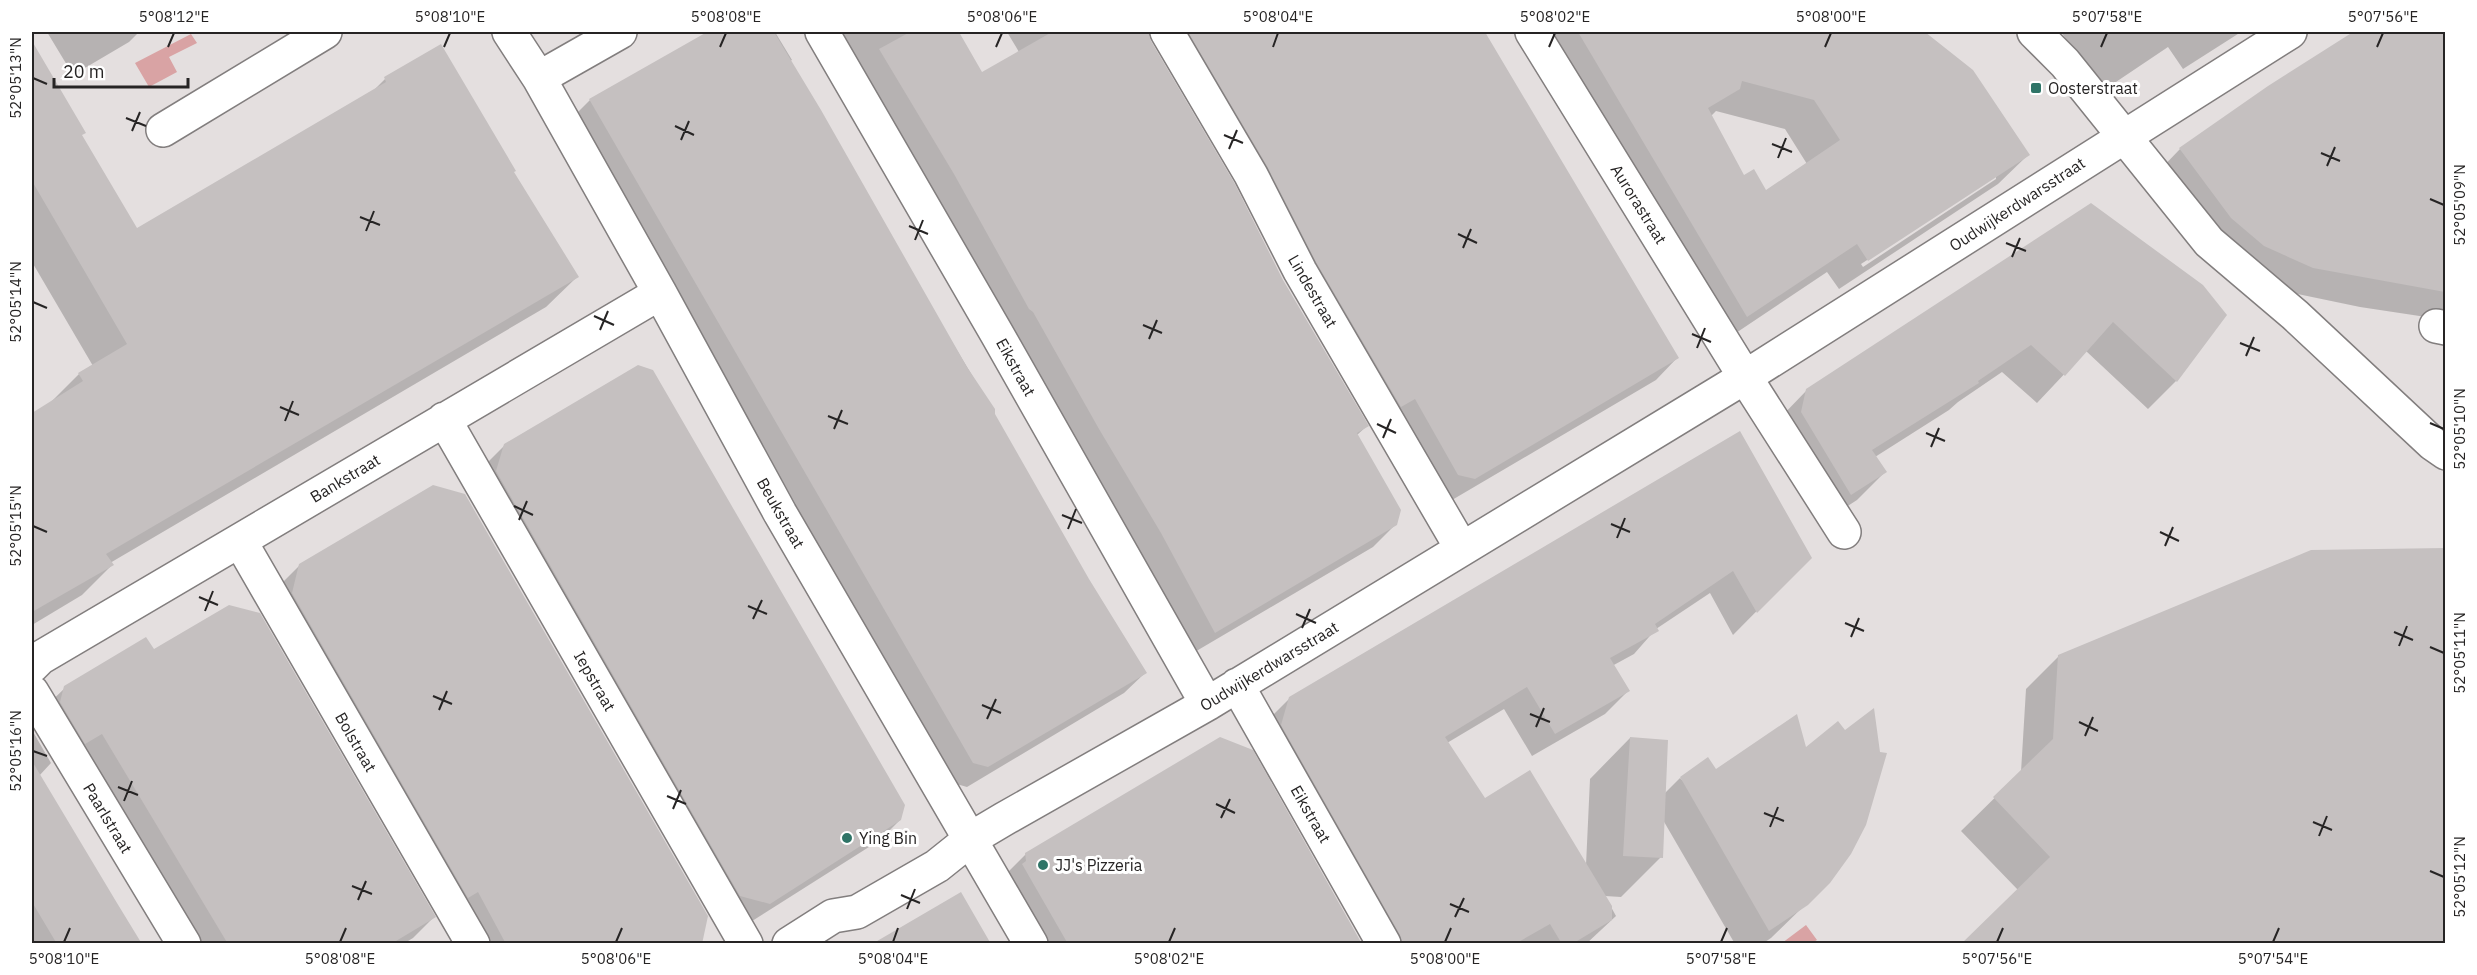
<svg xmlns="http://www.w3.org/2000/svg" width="2477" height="975" font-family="'IBM Plex Sans',sans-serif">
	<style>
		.green { fill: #d9a3a4 }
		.shadow { fill: #0003; fill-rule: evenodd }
		.building { fill: #c5c0c0; fill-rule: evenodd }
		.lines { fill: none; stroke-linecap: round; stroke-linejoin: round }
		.minor-casing { stroke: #827e7e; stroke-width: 36 }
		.tertiary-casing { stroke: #827e7e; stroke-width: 36 }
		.minor { stroke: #fff; stroke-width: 33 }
		.tertiary { stroke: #fff; stroke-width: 33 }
		.ticks { fill: none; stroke: #262424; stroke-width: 2 }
		.poi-dot { fill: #2f7467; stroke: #fff; stroke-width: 2 }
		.labels { text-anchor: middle; stroke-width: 6; stroke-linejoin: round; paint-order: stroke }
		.poi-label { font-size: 16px; fill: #262424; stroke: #fff; text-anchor: start }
		.street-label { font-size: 16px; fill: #262424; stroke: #fff }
		.neatline { fill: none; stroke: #262424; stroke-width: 2 }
		.ticks-label { font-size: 15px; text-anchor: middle; fill: #262424 }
	</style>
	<rect width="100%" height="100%" fill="#e4dfdf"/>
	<!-- green -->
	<path class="green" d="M191,34L197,43L169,57L177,72L149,87L135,63Z
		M1806,925L1817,940L1812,943H1782Z"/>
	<!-- shadow -->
	<path class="shadow" d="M47,32H139L129,42L73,75Z
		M710,32H775L792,60L790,61L932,309L993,410V414L1088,580L1145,673L1124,693L967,787L953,783L570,120L590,100Z
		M835,32H957L981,74L1019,52L1007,32H1483L1677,358L1656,380L1452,500L1154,37L1147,35L1282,280L1367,426L1357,435L1395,525L1373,547L1193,653Z
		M1531,32H1922L2028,155L1998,184L1839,289L1827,272L1718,345ZM1716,111L1785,129L1807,164L1766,192L1744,177L1711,116ZM1996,176V179L1863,267L1861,264Z
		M2061,32H2241L2183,69L2168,47L2107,88L2098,76L2094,78Z
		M2355,32H2446V154H2443L2438,204L2446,205V320L2360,307L2288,292L2156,174L2180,149L2275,83Z
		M52,77L81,136L136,230L371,93L385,79L513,172L577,277L546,307L110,563L112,565L82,595L32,625V414L50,403L79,374L93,366L32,262V89Z
		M2091,205L2225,315L2176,381L2148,409L2086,351L2037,403L2002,372L1958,402L1949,410L1875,457L1885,472L1857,500L1823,522L1779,419L1807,390Z
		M1739,433L1810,557L1733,635L1710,593L1656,629L1634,654L1612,666L1628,691L1605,714L1532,756L1504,709L1447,743L1485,801L1586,865L1590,779L1630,738L1664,794L1680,778L1808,902L1771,938L1762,944H1735L1663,820L1661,857L1621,897L1605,896L1616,916L1586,944H1382L1266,722L1290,698Z
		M505,445L900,820L880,840L749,923L485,465Z
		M2446,550V944H1964L2018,890L1961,831L2021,772L2026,689L2059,656L2312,552Z
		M300,565L700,944H474L278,587Z
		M154,651L434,917L413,938L403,944H194L43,709L65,688Z
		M32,730L51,763L39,776L140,944H32Z
		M1026,854L1348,944H1033L1003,877Z"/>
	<!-- building -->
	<path class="building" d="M707,32H774L821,110L967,367L995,409V414L1089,579L1147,673L988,767L973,763L589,99Z
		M910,32H959L982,72L1052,32H1148L1151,41L1235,184L1283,280L1369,426L1357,433L1401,510L1397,525L1215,633L1161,533L1099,429L1033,312L1029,309L954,174L879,49Z
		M1188,32H1485L1679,358L1475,479L1458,475L1415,399L1401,407L1316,262L1267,166Z
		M1578,32H1925L1973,70L2030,155L1868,261L1857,244L1747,317ZM1742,81L1814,100L1840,140L1766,190L1754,169L1744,175L1708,108L1740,89Z
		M2353,32H2445V292L2313,268L2264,246L2231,218L2179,148L2268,86Z
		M32,41L86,133L82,135L137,228L386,82L384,77L441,44L516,171L514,172L579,277L106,554L114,565L32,612V413L83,381L78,373L127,344L32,181Z
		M2091,203L2203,285L2227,315L2177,382L2113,322L2065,376L2031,345L1978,381L1979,383L1872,450L1887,472L1851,495L1801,412L1806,389Z
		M638,365L653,370L905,805L901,820L770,904L740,896L496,471L504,444Z
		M1740,431L1812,558L1757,613L1733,571L1655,624L1659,631L1610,658L1630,691L1555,734L1527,687L1445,737L1485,798L1530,770L1612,906V920L1572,944H1562L1550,924L1515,944H1403L1400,935L1281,725L1289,697Z
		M433,485L465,494L708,916L702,944H506L478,892L468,898L292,593L299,564Z
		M2445,548V944H1961L2050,857L1993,797L2053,739L2058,655L2311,550Z
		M229,605L260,613L436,917L391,944H228L102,734L85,744L60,702L64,686L146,637L154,649Z
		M1874,708L1880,752L1887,753L1866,825L1851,854L1830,883L1808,905L1769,931L1680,777L1708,757L1716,769L1797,714L1806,747L1838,721L1845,730Z
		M1220,737L1253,750L1362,944H1068L1022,864L1026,861L1025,853Z
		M1630,737L1668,740L1663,858L1623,856Z
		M32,761L117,903L142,944H57L32,902Z
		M961,892L991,944H872Z"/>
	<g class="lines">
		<defs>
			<path id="minor" d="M509,32L539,78L620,32
				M822,32L997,334L1207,704
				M1167,32L1251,175L1300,271L1462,549
				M1532,32L1745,377L1844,532
				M539,78L660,293L780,513L1031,944
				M163,130L325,32
				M2436,326L2446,328
				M444,419L746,944
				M240,541L473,944
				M32,666L40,658L660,293
				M1237,685L1384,944
				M32,692L184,944
				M789,944L833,916L857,912L937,866L972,838L1004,819L1207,704L1745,377L2290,32"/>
			<path id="tertiary" d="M2034,32L2065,63L2209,242L2295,315L2433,444L2446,453"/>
		</defs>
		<!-- minor casing -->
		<use href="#minor" class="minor-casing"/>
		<!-- tertiary casing -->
		<use href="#tertiary" class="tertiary-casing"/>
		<!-- minor -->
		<use href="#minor" class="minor"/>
		<!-- tertiary -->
		<use href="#tertiary" class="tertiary"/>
	</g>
	<!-- ticks -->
	<path class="ticks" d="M168,47L174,33M444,47L450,33M720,47L726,33M996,47L1002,33M1273,47L1278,33M1549,47L1555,33M1825,47L1831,33M2101,47L2107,33M2377,47L2383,33M33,78L47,84M126,118L146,126M675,126L694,135M132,131L140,112M1224,135L1243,143M681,140L689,121M1772,144L1792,152M1229,149L1237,130M2321,153L2340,161M1778,158L1786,138M2327,166L2335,147M2430,199L2444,205M360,217L380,225M909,226L928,234M366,231L374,211M1458,234L1477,243M915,240L923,220M2006,243L2026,251M1463,248L1471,229M2012,257L2020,238M33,302L47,308M594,316L614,325M1143,325L1162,333M600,330L608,311M1692,334L1711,342M1149,339L1157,320M2240,343L2260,351M1697,348L1705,328M2246,356L2254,337M280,407L299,415M828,416L848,424M285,421L293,401M2430,423L2444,429M1377,424L1396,433M834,429L842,410M1926,433L1945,441M1383,438L1391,419M1931,447L1939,428M514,506L533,515M1062,515L1082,523M519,520L527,501M1611,524L1630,532M33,526L47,532M1068,529L1076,509M2160,532L2179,541M1617,538L1625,518M2165,546L2173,527M199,597L218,605M748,606L767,614M205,611L213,591M1296,614L1316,623M753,619L762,600M1845,623L1864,631M1302,628L1310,609M2394,632L2413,640M1851,637L1859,618M2399,646L2407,626M2430,647L2444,653M433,696L452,704M982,705L1001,713M439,710L447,691M1530,714L1550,722M987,719L996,699M2079,722L2098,731M1536,727L1544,708M2085,736L2093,717M33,751L47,756M118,787L138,795M667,796L686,804M124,801L132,781M1216,804L1235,813M673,809L681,790M1764,813L1784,821M1221,818L1230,799M2313,822L2332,830M1770,827L1778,807M2319,836L2327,816M2430,871L2444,877M352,886L372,894M901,895L920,903M358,900L366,881M1450,904L1469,912M907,909L915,889M1455,917L1464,898M64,942L70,928M340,942L346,928M616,942L622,928M893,942L898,928M1169,942L1175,928M1445,942L1451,928M1721,942L1727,928M1997,942L2003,928M2273,942L2279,928"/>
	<!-- markers -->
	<g class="poi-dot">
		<rect x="2030" y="82" width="12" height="12" rx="3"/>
		<circle cx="847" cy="838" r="6"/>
		<circle cx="1043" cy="865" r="6"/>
	</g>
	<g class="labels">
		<!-- poi labels -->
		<g class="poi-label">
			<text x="2048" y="94">Oosterstraat</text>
			<text x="859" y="844">Ying Bin</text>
			<text x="1055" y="871">JJ's Pizzeria</text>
		</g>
		<!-- street labels -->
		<g class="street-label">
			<text transform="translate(1639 204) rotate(58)" y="6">Aurorastraat</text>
			<text transform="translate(2017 204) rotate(-33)" y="6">Oudwijkerdwarsstraat</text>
			<text transform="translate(1313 291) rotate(60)" y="6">Lindestraat</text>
			<text transform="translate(1016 367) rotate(61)" y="6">Eikstraat</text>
			<text transform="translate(345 478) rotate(-31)" y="6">Bankstraat</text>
			<text transform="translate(781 513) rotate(60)" y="6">Beukstraat</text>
			<text transform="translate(1269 666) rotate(-31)" y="6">Oudwijkerdwarsstraat</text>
			<text transform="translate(595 681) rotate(60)" y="6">Iepstraat</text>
			<text transform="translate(356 742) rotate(60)" y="6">Bolstraat</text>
			<text transform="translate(1311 814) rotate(60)" y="6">Eikstraat</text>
			<text transform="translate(108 818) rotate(59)" y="6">Paarlstraat</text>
		</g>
	</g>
	<!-- border -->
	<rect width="2477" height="975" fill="none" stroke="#ffffff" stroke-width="66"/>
	<!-- scale -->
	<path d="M54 78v9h134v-9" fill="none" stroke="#262424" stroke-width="3"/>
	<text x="63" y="78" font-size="18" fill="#262424" stroke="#ffffff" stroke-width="4.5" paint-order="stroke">20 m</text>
	<rect x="33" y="33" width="2411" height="909" class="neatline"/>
	<g class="ticks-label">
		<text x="174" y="22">5°08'12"E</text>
		<text x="450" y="22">5°08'10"E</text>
		<text x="726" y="22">5°08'08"E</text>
		<text x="1002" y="22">5°08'06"E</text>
		<text x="1278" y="22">5°08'04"E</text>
		<text x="1555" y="22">5°08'02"E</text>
		<text x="1831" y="22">5°08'00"E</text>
		<text x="2107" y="22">5°07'58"E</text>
		<text x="2383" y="22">5°07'56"E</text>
		<text transform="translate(16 78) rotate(-90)" y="5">52°05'13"N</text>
		<text transform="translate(2460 205) rotate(-90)" y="5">52°05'09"N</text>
		<text transform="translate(16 302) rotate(-90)" y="5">52°05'14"N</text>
		<text transform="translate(2460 429) rotate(-90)" y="5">52°05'10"N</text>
		<text transform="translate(16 526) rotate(-90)" y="5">52°05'15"N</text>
		<text transform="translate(2460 653) rotate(-90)" y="5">52°05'11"N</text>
		<text transform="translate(16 751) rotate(-90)" y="5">52°05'16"N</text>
		<text transform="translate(2460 877) rotate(-90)" y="5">52°05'12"N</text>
		<text x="64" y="964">5°08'10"E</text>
		<text x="340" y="964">5°08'08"E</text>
		<text x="616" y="964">5°08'06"E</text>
		<text x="893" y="964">5°08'04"E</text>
		<text x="1169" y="964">5°08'02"E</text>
		<text x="1445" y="964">5°08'00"E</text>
		<text x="1721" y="964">5°07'58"E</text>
		<text x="1997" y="964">5°07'56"E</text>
		<text x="2273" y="964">5°07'54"E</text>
	</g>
</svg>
